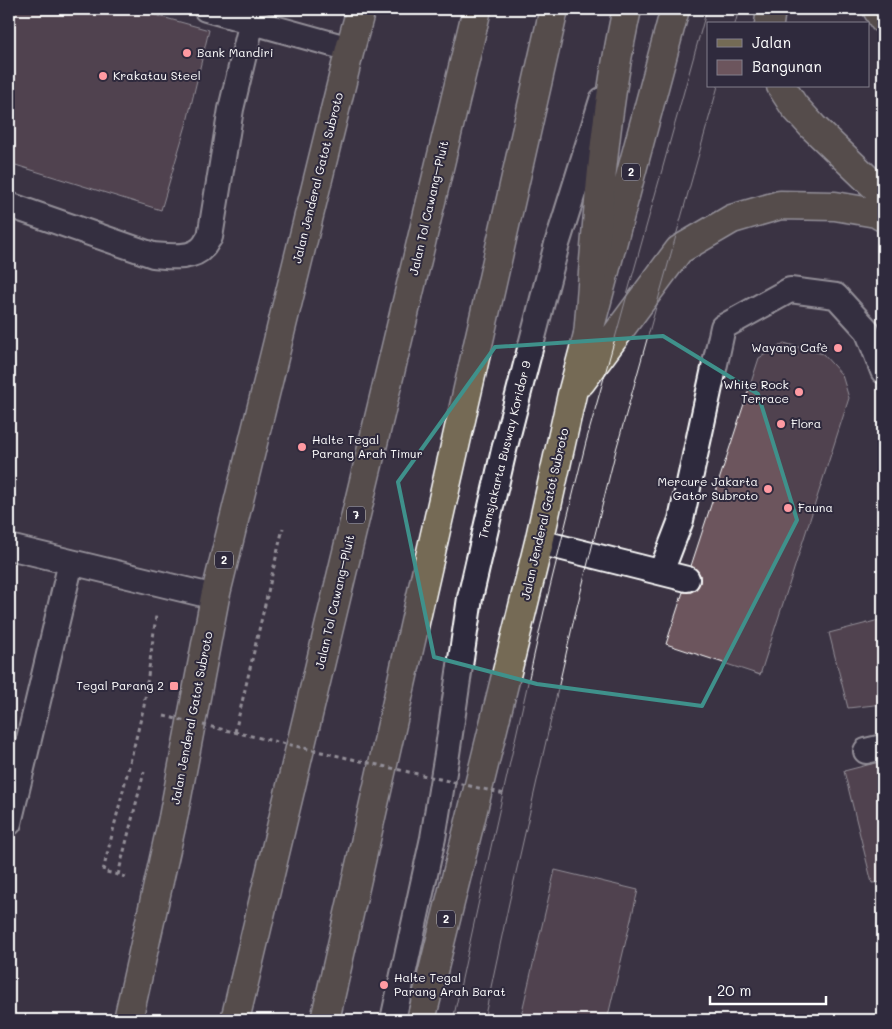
<svg xmlns="http://www.w3.org/2000/svg" width="892" height="1029" font-family="Mali,sans-serif">
	<style>
		.building { fill: #6c555d; stroke: #fff }
		.lines { fill: none; stroke-linecap: round; stroke-linejoin: round }
		.service-casing { stroke: #fff; stroke-width: 28 }
		.primary-casing { stroke: #fff; stroke-width: 31 }
		.trunk-casing { stroke: #fff; stroke-width: 31 }
		.motorway-casing { stroke: #fff; stroke-width: 31 }
		.path { stroke: #fff; stroke-width: 3; stroke-dasharray: 4 4; stroke-linecap: butt }
		.service { stroke: #2f2a3d; stroke-width: 24 }
		.primary { stroke: #746b55; stroke-width: 28 }
		.trunk { stroke: #746b55; stroke-width: 28 }
		.motorway { stroke: #746b55; stroke-width: 28 }
		.tram { stroke: #fff; stroke-width: 1 }
		.path-bridge { stroke: #fff; stroke-width: 3; stroke-dasharray: 4 4; stroke-linecap: butt }
		.marked { fill: none; stroke: #3f918b; stroke-width: 4; stroke-linejoin: round }
		.poi-dot { fill: #ff9aa2; stroke: #2f2a3d; stroke-width: 2 }
		.labels { text-anchor: middle; stroke-width: 4; stroke-linejoin: round; paint-order: stroke }
		.shield { fill: #2f2a3d; stroke: #c1bfc5; stroke-width: 1 }
		.shield-label { font-size: 11px; font-weight: bold; fill: #fff }
		.poi-label { font-size: 12px; fill: #fff; stroke: #2f2a3d; text-anchor: start }
		.street-label { font-size: 12px; fill: #fff; stroke: #2f2a3d }
	</style>
	<rect width="100%" height="100%" fill="#3b3343"/>
	<filter id="ink" filterUnits="userSpaceOnUse"><feTurbulence type="fractalNoise" baseFrequency=".02" numOctaves="2"/><feDisplacementMap in="SourceGraphic" scale="10" xChannelSelector="R" yChannelSelector="G"/><feConvolveMatrix kernelMatrix="1 2 1 2 8 2 1 2 1" color-interpolation-filters="sRGB"/></filter>
	<g filter="url(#ink)">
		<!-- building -->
		<path class="building" d="M9,9H133L209,30L187,122L161,210L9,163Z
			M784,343L823,354L842,375L849,398L760,675L666,644L683,592H691L696,589L700,583V575L697,570L691,566L759,358Z
			M883,619V704L848,708L829,633Z
			M883,761V882L872,883L844,771Z
			M555,870L638,890L607,1020H520Z"/>
		<g class="lines">
			<defs>
				<path id="service" d="M206,9L350,49
					M9,205L153,255C168,256 192,260 203,247C206,244 207,240 210,237L231,109L252,21
					M539,542L687,579
					M9,547L215,597
					M661,572L681,520L723,327L790,290L836,296L867,330L883,371
					M866,751L883,747
					M9,823L71,562
					M393,1020L433,838L447,754L470,598L504,450L557,244L602,100"/>
				<path id="primary" d="M877,9L883,19
					M769,24L771,9
					M781,86L794,106L813,127L883,194"/>
				<path id="trunk" d="M581,382L679,250L732,219L780,205L835,206L876,213L883,217
					M128,1020L173,818L215,597L350,49L361,9
					M421,1020L539,542L572,394L675,9"/>
				<path id="motorway" d="M588,336C597,226 603,116 627,9
					M235,1020L477,9
					M325,1020L554,9"/>
			</defs>
			<!-- service casing -->
			<use href="#service" class="service-casing"/>
			<!-- primary casing -->
			<use href="#primary" class="primary-casing"/>
			<!-- trunk casing -->
			<use href="#trunk" class="trunk-casing"/>
			<!-- motorway casing -->
			<use href="#motorway" class="motorway-casing"/>
			<!-- path -->
			<path class="path" d="M235,732L283,528
				M118,875L144,772
				M126,877L103,871L144,706L156,616"/>
			<!-- service -->
			<use href="#service" class="service"/>
			<!-- primary -->
			<use href="#primary" class="primary"/>
			<!-- trunk -->
			<use href="#trunk" class="trunk"/>
			<!-- motorway -->
			<use href="#motorway" class="motorway"/>
			<!-- tram -->
			<path class="tram" d="M735,24L739,9
				M453,1020L480,896L544,611L586,442L707,9
				M484,1020L509,903L574,619L616,450L718,86"/>
			<!-- path-bridge -->
			<path class="path-bridge" d="M164,716L505,794"/>
		</g>
	</g>
	<!-- marked area -->
	<path d="M0 0H892V1029H0ZM663,336L758,394L797,520L702,706L537,684L434,657L398,482L495,347Z" fill="#3b3343" fill-opacity=".55" fill-rule="evenodd"/>
	<path class="marked" d="M663,336L758,394L797,520L702,706L537,684L434,657L398,482L495,347Z"/>
	<!-- markers -->
	<g class="poi-dot">
		<circle cx="187" cy="53" r="5"/>
		<circle cx="103" cy="76" r="5"/>
		<circle cx="838" cy="348" r="5"/>
		<circle cx="799" cy="392" r="5"/>
		<circle cx="781" cy="424" r="5"/>
		<circle cx="302" cy="447" r="5"/>
		<circle cx="768" cy="489" r="5"/>
		<circle cx="788" cy="508" r="5"/>
		<rect x="169" y="681" width="10" height="10" rx="2.5"/>
		<circle cx="384" cy="985" r="5"/>
	</g>
	<g class="labels">
		<!-- shield labels -->
		<g class="shield">
			<rect x="622" y="163.5" width="18" height="17" rx="4"/>
			<rect x="347" y="506.5" width="18" height="17" rx="4"/>
			<rect x="215" y="551.5" width="18" height="17" rx="4"/>
			<rect x="437" y="910.5" width="18" height="17" rx="4"/>
		</g>
		<g class="shield-label">
			<text x="631" y="176">2</text>
			<text x="356" y="519">7</text>
			<text x="224" y="564">2</text>
			<text x="446" y="923">2</text>
		</g>
		<!-- poi labels -->
		<g class="poi-label">
			<text x="197" y="57">Bank Mandiri</text>
			<text x="113" y="80">Krakatau Steel</text>
			<text x="828" y="352" text-anchor="end">Wayang Cafè</text>
			<text x="789" y="389" text-anchor="end">White Rock<tspan x="789" dy="14">Terrace</tspan></text>
			<text x="791" y="428">Flora</text>
			<text x="312" y="444">Halte Tegal<tspan x="312" dy="14">Parang Arah Timur</tspan></text>
			<text x="758" y="486" text-anchor="end">Mercure Jakarta<tspan x="758" dy="14">Gator Subroto</tspan></text>
			<text x="798" y="512">Fauna</text>
			<text x="164" y="690" text-anchor="end">Tegal Parang 2</text>
			<text x="394" y="982">Halte Tegal<tspan x="394" dy="14">Parang Arah Barat</tspan></text>
		</g>
		<!-- street labels -->
		<g class="street-label">
			<text transform="translate(318 178) rotate(-76)" y="4">Jalan Jenderal Gatot Subroto</text>
			<text transform="translate(429 208) rotate(-77)" y="4">Jalan Tol Cawang–Pluit</text>
			<text transform="translate(505 450) rotate(-76)" y="4">Transjakarta Busway Koridor 9</text>
			<text transform="translate(545 514) rotate(-77)" y="4">Jalan Jenderal Gatot Subroto</text>
			<text transform="translate(335 602) rotate(-77)" y="4">Jalan Tol Cawang–Pluit</text>
			<text transform="translate(192 718) rotate(-79)" y="4">Jalan Jenderal Gatot Subroto</text>
		</g>
	</g>
	<!-- margin -->
	<rect width="892" height="1029" fill="none" stroke="#2f2a3d" stroke-width="30"/>
	<rect x="15" y="15" width="862" height="999" fill="none" stroke="#fff" stroke-width="2" filter="url(#ink)"/>
	<!-- legend -->
	<rect x="707" y="22" width="162" height="65" fill="#2f2a3d" stroke="#827f8b"/>
	<rect x="717" y="39" width="25" height="8" fill="#746b55" stroke="#827f8b"/>
	<text x="752" y="48" font-size="15" fill="#ffffff">Jalan</text>
	<rect x="717" y="60" width="25" height="15" fill="#6c555d" stroke="#827f8b"/>
	<text x="752" y="72" font-size="15" fill="#ffffff">Bangunan</text>
	<!-- scale -->
	<path d="M710 996v8h116v-8" fill="none" stroke="#ffffff" stroke-width="2.5"/>
	<text x="717" y="996" font-size="15" fill="#ffffff" stroke="#2f2a3d" stroke-width="4" paint-order="stroke">20 m</text>
</svg>
